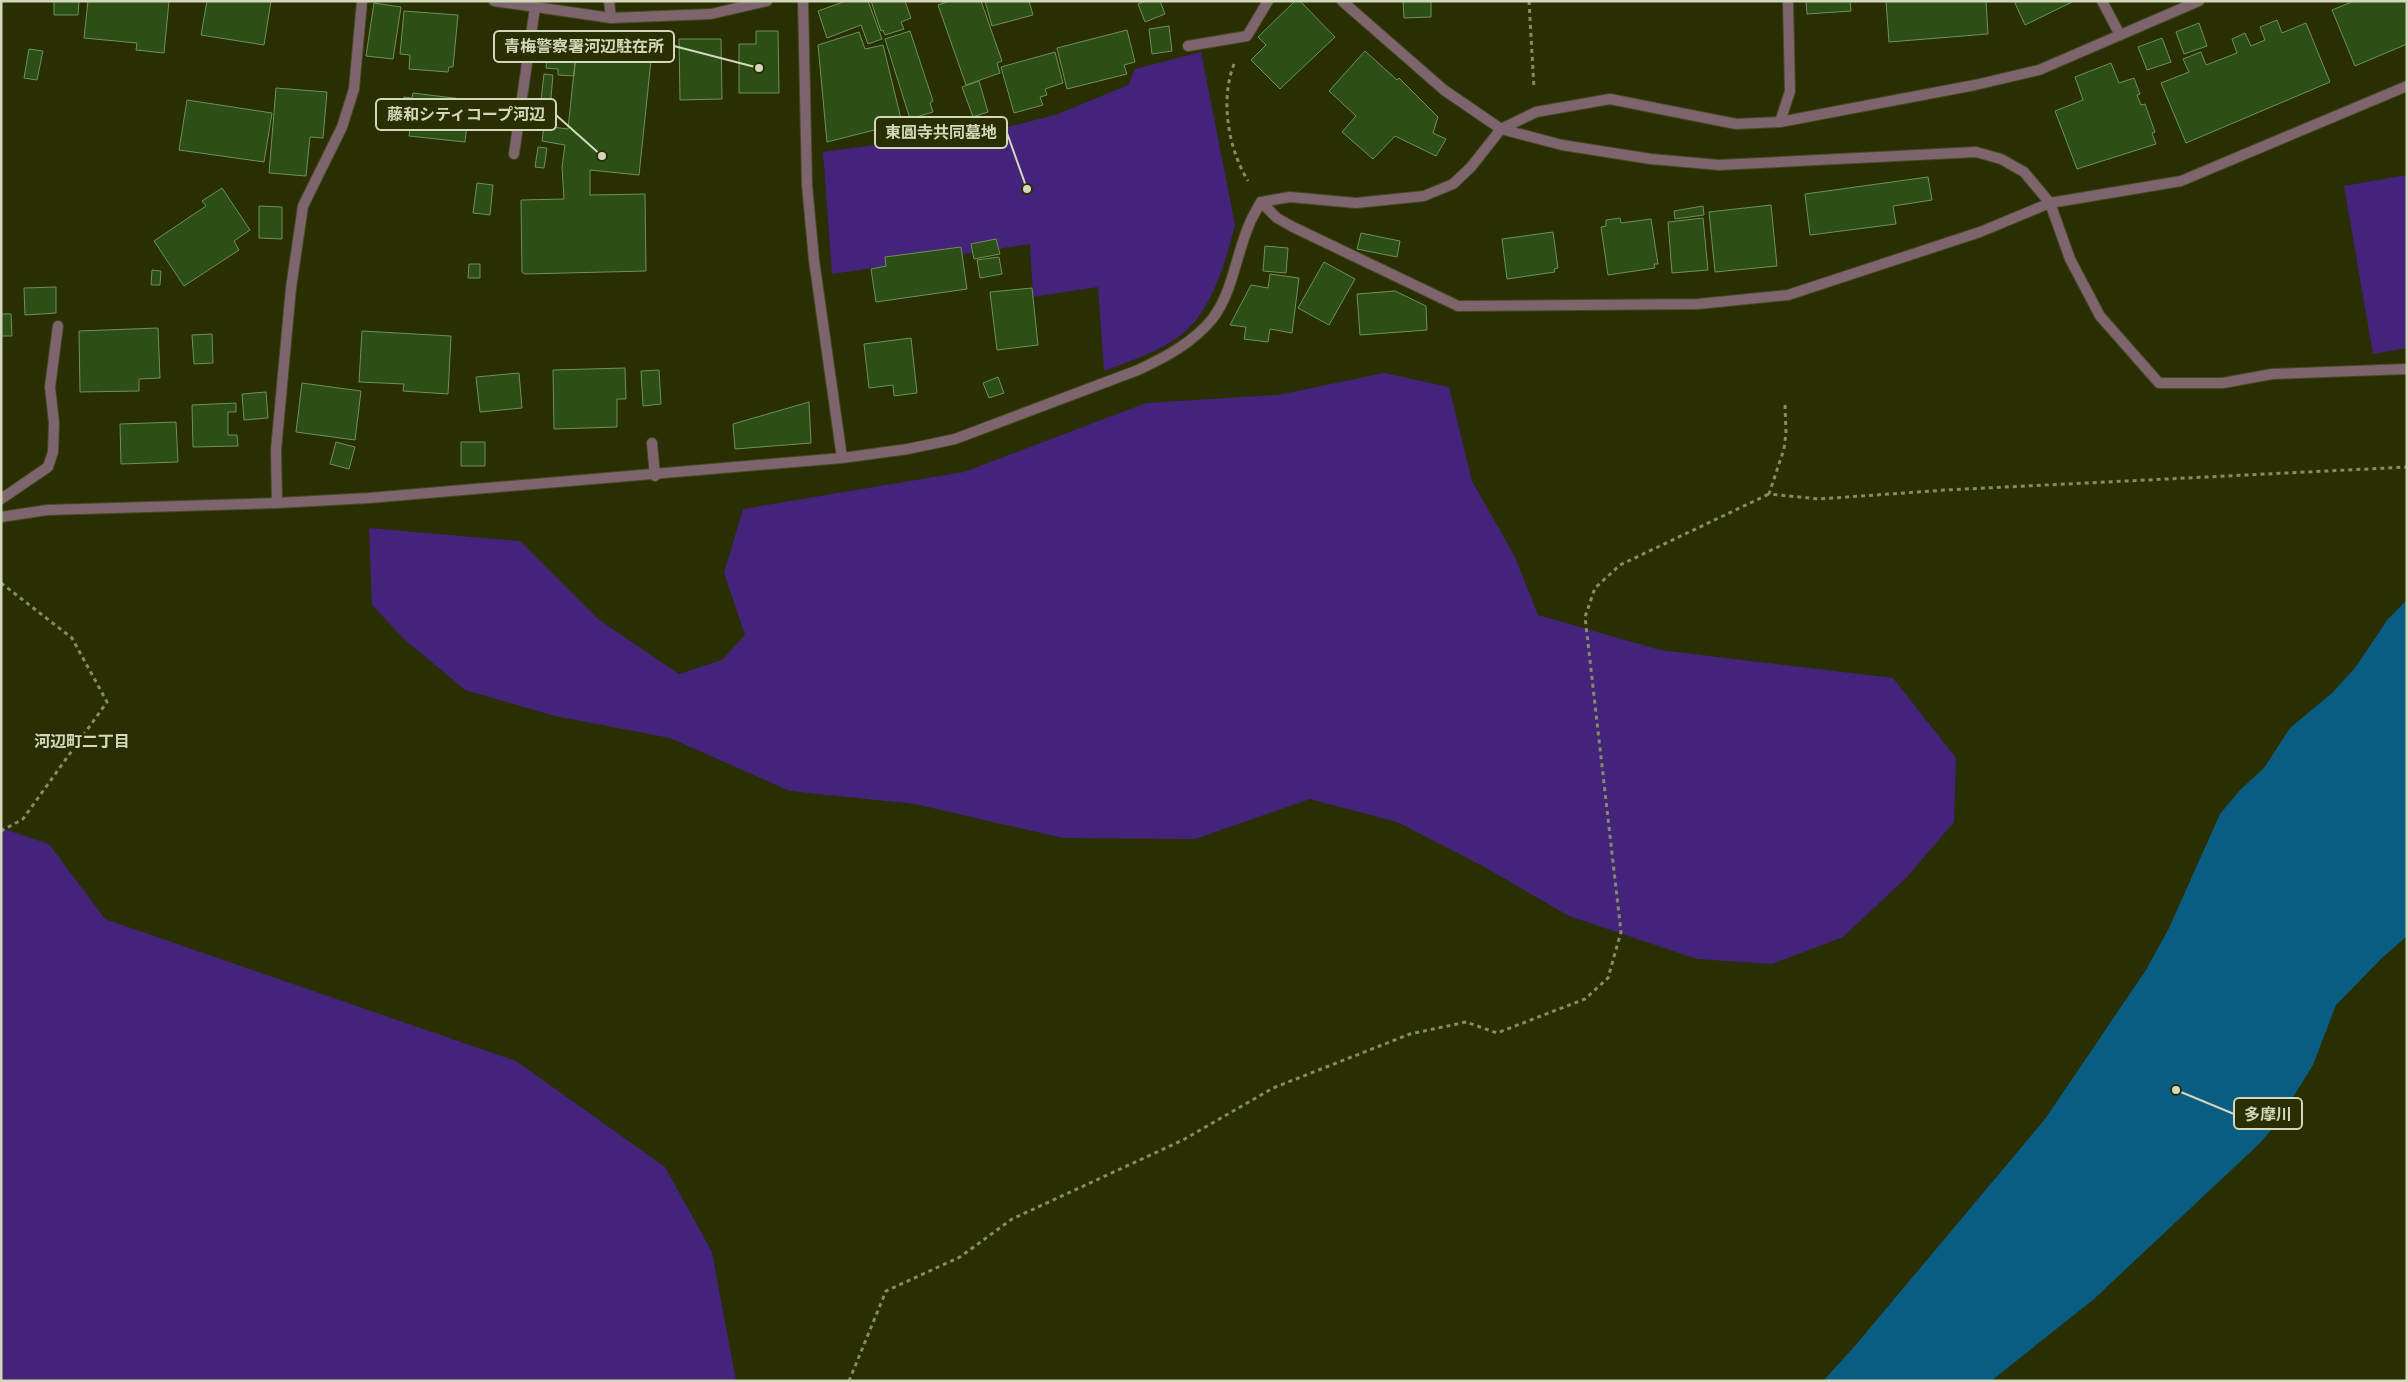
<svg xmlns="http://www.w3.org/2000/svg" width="2408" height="1382" font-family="'Golos Text','Noto Sans JP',sans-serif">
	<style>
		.green { fill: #44237a }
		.water { fill: #095d82 }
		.building { fill: #2c4f16; stroke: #6f8f5f }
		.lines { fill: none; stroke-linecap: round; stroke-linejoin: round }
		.service-casing { stroke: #454920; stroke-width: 12 }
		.minor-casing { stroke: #454920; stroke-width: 12 }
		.path { stroke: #868b67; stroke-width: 3; stroke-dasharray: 4 4; stroke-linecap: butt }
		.service { stroke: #7e646d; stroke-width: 10 }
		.minor { stroke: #7e646d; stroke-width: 10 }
		.labels { text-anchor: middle; stroke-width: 5; stroke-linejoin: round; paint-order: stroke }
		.neighbourhood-label { font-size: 16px; font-weight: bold; fill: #d3d8bb; stroke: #2a2e03 }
		.leader { fill: none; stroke: #d3d8bb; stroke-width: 2 }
		.callout-dot { fill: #d3d8bb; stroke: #2a2e03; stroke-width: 2 }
		.callout { fill: #2a2e03; stroke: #d3d8bb; stroke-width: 2 }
		.callout-label { font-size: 16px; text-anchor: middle; font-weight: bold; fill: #d3d8bb }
	</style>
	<rect width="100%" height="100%" fill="#2a2e03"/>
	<!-- green -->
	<path class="green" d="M1201,52L1235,225C1225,262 1213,310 1181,335C1159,352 1130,361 1104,371L1098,287L1033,297L1030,244L832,274L823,152L1004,128L1058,114L1128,85L1135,69Z
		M2407,175V348L2373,354L2344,186Z
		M1384,373L1449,387L1472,481L1515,557L1538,615L1660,650L1893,678L1956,758L1954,822L1907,877L1843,937L1772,964L1697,959L1569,916L1481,865L1397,822L1310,799L1195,839L1063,838L915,804L790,791L670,738L555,716L465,690L404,639L372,605L369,528L520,541L598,619L679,674L722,660L745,635L724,573L743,509L964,472L1146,403L1278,395Z
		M1,828L49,844L105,919L516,1061L665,1167L712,1252L736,1381H1Z"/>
	<!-- water -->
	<path class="water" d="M2407,600V936L2382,958L2336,1005L2313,1065L2277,1123L2260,1143L2094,1299L1991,1381H1823L1854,1347L2045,1119L2146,970L2169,928L2220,814L2240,790L2264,768L2290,728L2332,693L2355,668L2388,619Z"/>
	<!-- building -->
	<path class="building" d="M54,1H79L78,15H54Z
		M88,1H169L164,53L136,50L137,43L84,38Z
		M207,1H271L264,45L201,35Z
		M846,1H868L882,39L868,44L861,25L827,38L818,11Z
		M871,1H905L911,18L901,22L904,29L885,35L883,30L881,31Z
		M950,1H981L1002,61L997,63L1000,73L966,85L938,5Z
		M985,1H1029L1033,15L992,26Z
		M1145,1H1160L1165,14L1145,22L1138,4Z
		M1295,1H1300L1335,37L1280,89L1251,60L1266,45L1258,37Z
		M1403,1H1431V17L1404,18Z
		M1806,1H1850L1851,11L1807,14Z
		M1886,1H1986L1988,34L1889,42Z
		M2014,1H2074L2025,25Z
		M2354,1H2407V44L2355,66L2332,10Z
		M374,3L401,7L393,59L366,56Z
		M404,11L458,15L453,67H449L448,72L409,69L410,55L400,54Z
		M2277,20L2282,33L2306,23L2330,82L2186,143L2161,83L2189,72L2183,59L2201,52L2206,65L2237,53L2232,39L2245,33L2251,46L2265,40L2260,27Z
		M2199,23L2207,46L2184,54L2176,32Z
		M1169,26L1172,51L1152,54L1149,29Z
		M1127,30L1135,62L1124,65L1127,74L1067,89L1057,48Z
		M756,31H778L779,93H739V44H756Z
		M910,31L933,101L930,103L933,112L910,119L885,39Z
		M859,32L865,49L883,45L902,123L827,142L818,45Z
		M556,34L574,36V43H577L574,76L558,75V69L546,68L548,48H555Z
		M2162,38L2171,62L2147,70L2138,47Z
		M679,39H721L722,99L680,100Z
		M577,43L652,51L639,175L590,170V195L645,194L646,271L525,274L522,272L521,200L564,199L562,167L565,145L542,141L544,126L568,129Z
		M29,49L43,51L37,80L24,78Z
		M1365,51L1397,80L1399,78L1438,117L1433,133L1446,139L1436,156L1395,136L1373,159L1342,132L1356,116L1329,91Z
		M1055,52L1063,83L1045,89L1047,95L1040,97L1043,105L1014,113L1001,67Z
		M2111,63L2119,83L2134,78L2140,94L2137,95L2141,105L2145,104L2155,132L2152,133L2156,144L2077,169L2055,111L2083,100L2075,77Z
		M544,74L553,75L549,120L539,118Z
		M979,81L988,112L973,117L962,87Z
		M276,88L327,92L323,138L310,137L306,176L269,173Z
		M413,93L470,100L465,142L409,136L412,110L403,108L404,97L412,98Z
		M187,100L272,113L264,162L179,150Z
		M538,147L547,148L544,168L535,167Z
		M1928,177L1932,200L1893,206L1896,224L1810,235L1805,194Z
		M477,183L493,185L490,215L473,213Z
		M222,188L250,230L234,241L239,250L184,286L154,241L206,206L202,201Z
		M1771,205L1777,266L1715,272L1709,212Z
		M259,206L282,207V239L259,238Z
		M1703,206L1704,215L1675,219L1674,211Z
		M1620,218L1621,223L1651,219L1658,264H1654L1655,268L1608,275L1601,227L1606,226V220Z
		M1703,218L1708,270L1672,273L1668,222Z
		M1553,232L1558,268L1554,269L1555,272L1507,279L1502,239Z
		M1361,233L1400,241L1397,257L1357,249Z
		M996,239L1000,254L974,259L971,244Z
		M1265,246L1288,248L1286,273L1263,271Z
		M961,247L967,289L876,302L871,269L886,266L885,257Z
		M999,257L1002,274L980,278L977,260Z
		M1324,262L1355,279L1329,325L1298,308Z
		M469,264H480V278H468Z
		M152,270L161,271L160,285H151Z
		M1270,274L1299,278L1292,333L1270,329L1268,342L1244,339L1246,327L1230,325L1251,285L1268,288Z
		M56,287V313L25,315L24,288Z
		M1032,288L1038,345L997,350L990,292Z
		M1395,291L1426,306L1427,330L1360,335L1357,294Z
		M1,314H11L12,336H1Z
		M158,328L160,378L139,379V391L80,392L79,331Z
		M362,331L451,336L448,394L403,391L404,384L359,382Z
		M212,334L213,363L194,364L192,335Z
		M911,338L917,393L894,396L893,385L869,388L864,344Z
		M625,368L626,399H617V427L554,429L553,370Z
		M659,370L661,404L643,406L641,371Z
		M519,373L522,408L480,412L476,377Z
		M998,377L1004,393L989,398L983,383Z
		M302,383L361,391L355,440L296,432Z
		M266,392L268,418L244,420L242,394Z
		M809,402L811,443L735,449L733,424Z
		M236,403V412H228V435H237L238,446L193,447L192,405Z
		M176,422L178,462L121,464L120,424Z
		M336,442L355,447L349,469L330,464Z
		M461,442H485V466H461Z"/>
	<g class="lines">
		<defs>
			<path id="service" d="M609,1L611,18
				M2102,1L2120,35
				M1188,46L1247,36L1268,1
				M1780,122L1790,91L1788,1
				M514,154L535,7
				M2024,172L2050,203L2070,259L2100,316L2159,383H2223L2272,374L2407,369
				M1261,202L1277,218L1293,227L1458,306L1698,304L1788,295L1980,232L2050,203L2181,181L2407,86
				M652,443L655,476
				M1,499L48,467L53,452L54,423L50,387L58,326"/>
			<path id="minor" d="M494,1L611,18L711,14L767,1
				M803,1L807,185L814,260L842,458
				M1342,1L1444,90L1501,129L1562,145L1651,159L1719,165L1976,152L2001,159L2024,172
				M277,503L276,450L291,288L303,206L342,127L354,89L362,1
				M1,517L47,510L277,503L369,498L842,458L908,449L955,439L1138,370C1166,357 1194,342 1213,318C1233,291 1236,255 1249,225C1252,217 1257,209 1261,202L1290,197L1356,203L1424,196L1453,184L1471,167L1501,129L1536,112L1610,99L1736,124L1780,122L1975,85L2039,70L2199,1"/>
		</defs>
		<!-- service casing -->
		<use href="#service" class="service-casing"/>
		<!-- minor casing -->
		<use href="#minor" class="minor-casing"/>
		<!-- path -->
		<path class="path" d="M1529,1L1534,88
			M1234,64C1220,100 1228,148 1248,181
			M1785,405L1786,433L1784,449L1769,494L1819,499L1946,490L2407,467
			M1,583L72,638L107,702L23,819L1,831
			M849,1381L886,1291L960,1257L1012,1219L1183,1140L1273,1088L1410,1034L1466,1022L1497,1033L1585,999L1608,978L1621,932L1585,617L1595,588L1620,565L1769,494"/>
		<!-- service -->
		<use href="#service" class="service"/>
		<!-- minor -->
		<use href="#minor" class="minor"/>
	</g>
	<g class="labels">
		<!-- neighbourhood labels -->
		<g class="neighbourhood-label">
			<text x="82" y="747">河辺町二丁目</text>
		</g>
	</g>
	<!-- callouts -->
	<path class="leader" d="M759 68L674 46M602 156L556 115M1027 189L1007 133M2176 1090L2234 1114"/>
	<g class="callout-dot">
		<circle cx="759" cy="68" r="5"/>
		<circle cx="602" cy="156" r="5"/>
		<circle cx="1027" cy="189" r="5"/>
		<circle cx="2176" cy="1090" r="5"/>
	</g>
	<g class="callout">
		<rect x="494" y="31" width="180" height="31" rx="5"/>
		<rect x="376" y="99" width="180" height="31" rx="5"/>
		<rect x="875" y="117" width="132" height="31" rx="5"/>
		<rect x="2234" y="1098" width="68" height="31" rx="5"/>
	</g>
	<g class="callout-label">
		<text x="584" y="52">青梅警察署河辺駐在所</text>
		<text x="466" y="120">藤和シティコープ河辺</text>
		<text x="941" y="138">東圓寺共同墓地</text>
		<text x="2268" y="1120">多摩川</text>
	</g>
	<!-- border -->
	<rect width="2408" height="1382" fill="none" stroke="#d3d8bb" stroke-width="5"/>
</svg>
